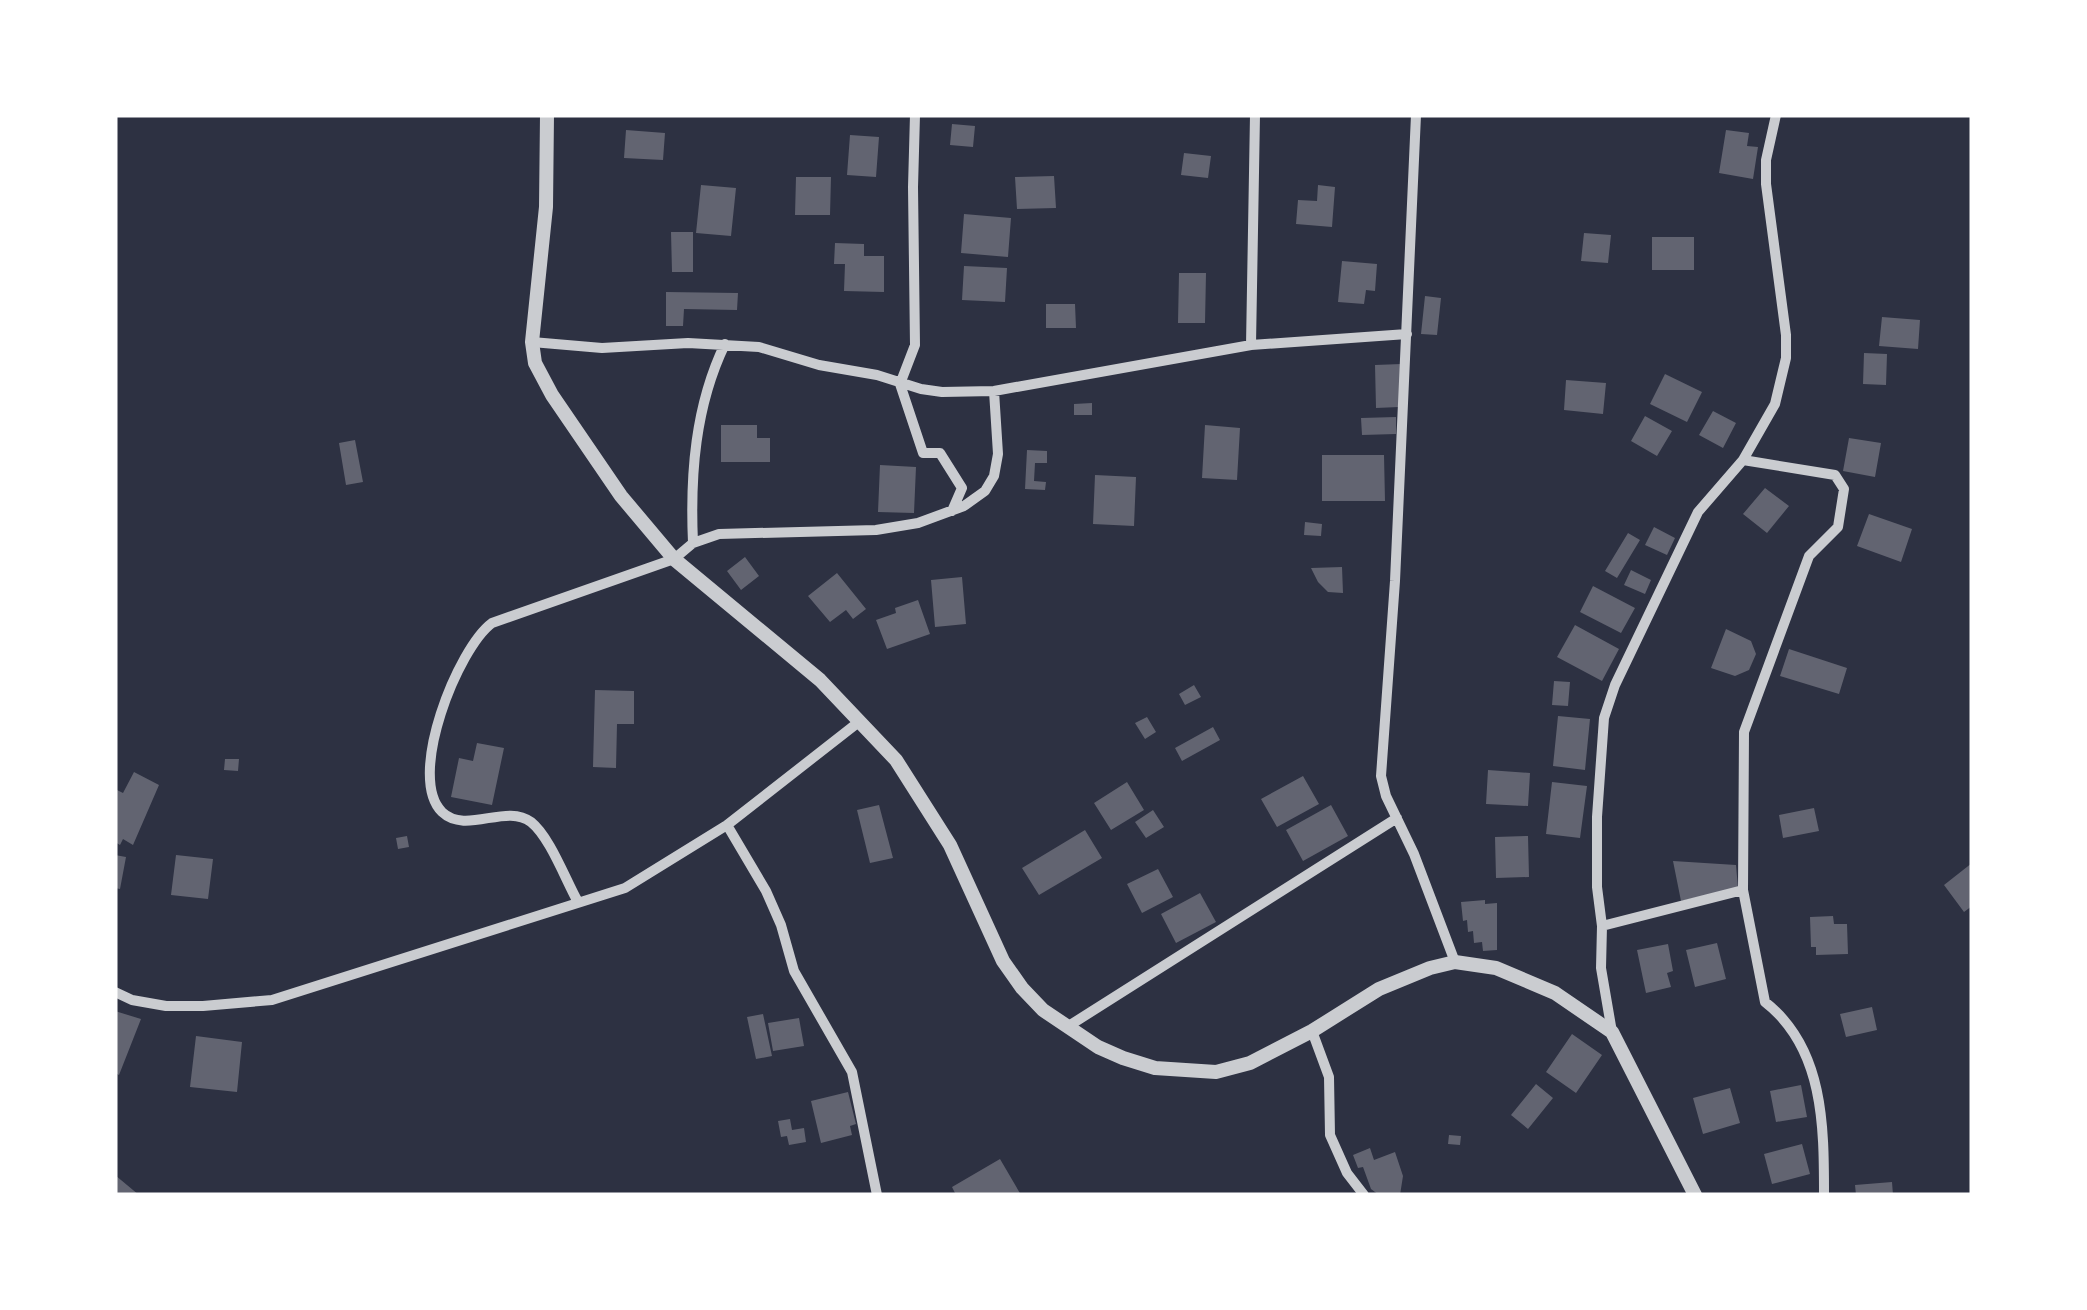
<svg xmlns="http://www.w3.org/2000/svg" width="2087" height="1310" font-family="Mulish,sans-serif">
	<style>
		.building { fill: #626471 }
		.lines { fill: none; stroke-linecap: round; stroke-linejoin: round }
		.minor { stroke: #caccd0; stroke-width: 10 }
		.tertiary { stroke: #caccd0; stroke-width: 14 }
	</style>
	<rect width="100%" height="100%" fill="#2d3142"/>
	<!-- building -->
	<path class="building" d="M952,124L975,126L973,147L950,145Z
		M626,130L665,133L663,160L624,158Z
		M1726,130L1749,133L1747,146L1758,147L1753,179L1719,173Z
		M850,135L879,137L876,177L847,175Z
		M1184,153L1211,156L1208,178L1181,175Z
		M1054,176L1056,208L1017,209L1015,177Z
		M796,177H831L830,215H795Z
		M701,185L736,188L731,236L696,233Z
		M1318,185L1335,187L1332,227L1296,224L1298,200L1317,201Z
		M964,214L1011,218L1008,257L961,253Z
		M671,232H693V272H672Z
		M1584,233L1611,235L1608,263L1581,261Z
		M1652,237H1694V270H1652Z
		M835,243L864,244V256H884V292L844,291L845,264H834Z
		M1342,261L1377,264L1375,291L1366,290L1364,304L1338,302Z
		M964,266L1007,268L1005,302L962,300Z
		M1179,273H1206L1205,323H1178Z
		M666,292L738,293L737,310L684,309L683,326H666Z
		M1425,296L1441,298L1437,335L1421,334Z
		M1046,304H1075L1076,328H1046Z
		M1882,317L1920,320L1918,349L1879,346Z
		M1864,353L1887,354L1886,385L1863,384Z
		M1401,364L1399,407L1376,408L1375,365Z
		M1665,374L1702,392L1687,422L1650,404Z
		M1566,380L1606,383L1603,414L1564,410Z
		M1092,403V415H1074V404Z
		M1713,411L1736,423L1723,448L1699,435Z
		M1645,416L1672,431L1657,456L1631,441Z
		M1396,417V434L1362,435L1361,418Z
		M721,425H757V438H770V462H721Z
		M1205,425L1240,428L1237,480L1202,478Z
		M1849,438L1881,443L1875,477L1843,471Z
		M355,440L363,482L346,485L339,443Z
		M1027,450L1047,451V463H1035L1034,481L1046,482L1045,490L1025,489Z
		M1322,455H1384L1385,501H1322Z
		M880,465L916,467L914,513L878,512Z
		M1095,475L1136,477L1134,526L1093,524Z
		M1765,488L1789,506L1767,533L1743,514Z
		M1869,514L1912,529L1901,562L1857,546Z
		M1305,522L1322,524L1321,536L1304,535Z
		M1654,527L1675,538L1667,555L1645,545Z
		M1628,533L1640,540L1617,578L1605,571Z
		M745,557L759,576L741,590L727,571Z
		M1342,567L1343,593L1328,592L1318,582L1311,568Z
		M1631,570L1651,580L1645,594L1624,585Z
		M837,573L866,609L853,619L846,610L830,622L808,596Z
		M962,577L966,624L935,627L931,580Z
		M1593,586L1635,608L1621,633L1580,612Z
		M918,600L930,634L887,649L876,620L896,613L895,608Z
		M1575,625L1619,649L1602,681L1557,657Z
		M1726,629L1751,641L1756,654L1749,670L1735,676L1711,668Z
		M1789,649L1847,668L1839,694L1780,676Z
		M1554,681L1570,682L1568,706L1552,705Z
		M1194,685L1201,697L1185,705L1179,694Z
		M595,690L634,691V724H617L616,768L593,767Z
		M1558,716L1590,719L1585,770L1553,766Z
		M1147,717L1156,732L1145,739L1135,723Z
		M1213,727L1220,740L1182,761L1175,748Z
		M477,743L504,748L492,805L451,797L459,758L473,761Z
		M225,759H239L238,771L224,770Z
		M1488,770L1530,773L1528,806L1486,804Z
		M134,772L159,785L133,845L123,839L120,845L115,842V789L123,793Z
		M1303,776L1319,804L1277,827L1261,799Z
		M1127,782L1144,810L1111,830L1094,803Z
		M1552,782L1587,786L1580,838L1546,834Z
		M879,805L893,858L870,863L857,810Z
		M1331,805L1348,836L1303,861L1286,830Z
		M1814,808L1819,831L1783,838L1779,815Z
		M1153,810L1164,827L1146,838L1135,822Z
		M1085,830L1102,858L1039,895L1022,868Z
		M407,836L409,847L398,849L396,838Z
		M1528,836L1529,877L1496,878L1495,837Z
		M115,855L126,857L120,889L115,888Z
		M176,855L213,859L208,899L171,895Z
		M1673,861L1736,865L1738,888L1681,901Z
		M1972,863V906L1964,912L1944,885Z
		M1158,869L1173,897L1142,913L1127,884Z
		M1200,893L1216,922L1176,943L1161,914Z
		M1485,900V904L1497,903V950L1483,951L1482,942L1474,943L1473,931L1468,932L1467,920L1463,921L1461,902Z
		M1833,916L1834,924H1847L1848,954L1816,955V947H1811L1810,917Z
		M1717,943L1726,979L1695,987L1686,950Z
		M1668,944L1673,971L1667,973L1671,987L1646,993L1637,950Z
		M1872,1007L1877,1030L1846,1037L1840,1014Z
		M115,1011L141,1019L119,1075L115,1073Z
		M763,1014L772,1056L756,1059L747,1017Z
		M799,1018L804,1046L773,1051L768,1023Z
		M1572,1034L1602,1055L1576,1093L1546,1072Z
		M196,1036L242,1042L237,1092L190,1087Z
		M1536,1084L1553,1098L1528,1129L1511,1115Z
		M1801,1085L1807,1117L1776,1122L1770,1091Z
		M1730,1088L1740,1123L1703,1134L1693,1098Z
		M848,1092L856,1124L850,1126L852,1135L821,1143L811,1101Z
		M790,1119L792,1130L804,1128L806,1142L789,1145L787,1136L781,1137L778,1121Z
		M1449,1135L1461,1136L1460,1145L1448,1144Z
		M1802,1144L1810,1174L1772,1184L1764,1154Z
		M1370,1148L1374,1160L1395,1152L1403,1176L1400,1195H1379L1371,1189L1363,1167L1358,1168L1353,1155Z
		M1000,1159L1021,1195H956L952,1187Z
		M115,1175L139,1195H115Z
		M1892,1182L1893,1195H1856L1855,1185Z"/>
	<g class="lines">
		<!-- minor -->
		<path class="minor" d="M915,115L913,187L915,345L900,384L923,453H940L962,488L952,511
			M1416,115L1395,581L1381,776L1386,796L1414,854L1455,962
			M532,342L602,348L688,343L759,347L819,365L877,375L921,389L942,392L994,391L1251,345L1407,334
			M1251,345L1255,115
			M1743,460L1835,475L1844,489L1838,527L1809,556L1744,732L1743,890L1765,1002C1824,1048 1824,1126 1824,1195
			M693,543C690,475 695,406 725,344
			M727,825L766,891L781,925L794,971L852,1072L877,1195
			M578,902C566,881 550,837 531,822C506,803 466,835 442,812C406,777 458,648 492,623L674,559L693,543L719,534L876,530L918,523L964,506L985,491L994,476L998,454L994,391
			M1602,926L1743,890
			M115,992L132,1000L166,1006H203L272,1000L625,888L727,825L860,721
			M1067,1027L1397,818
			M1312,1031L1329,1077L1330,1135L1347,1173L1364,1195
			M1612,1032L1601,968L1602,926L1597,887V817L1604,718L1615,685L1698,512L1743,460L1775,404L1786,358V335L1766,184V160L1776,115"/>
		<!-- tertiary -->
		<path class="tertiary" d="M547,115L546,207L532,342L535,363L552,395L621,496L674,559L820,680L896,760L950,845L1003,961L1022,988L1043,1010L1098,1047L1123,1058L1155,1068L1216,1072L1250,1063L1312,1031L1379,989L1430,968L1455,962L1496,968L1555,993L1612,1032L1695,1195"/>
	</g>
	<!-- border -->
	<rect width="2087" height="1310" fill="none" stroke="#ffffff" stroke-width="235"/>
</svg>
